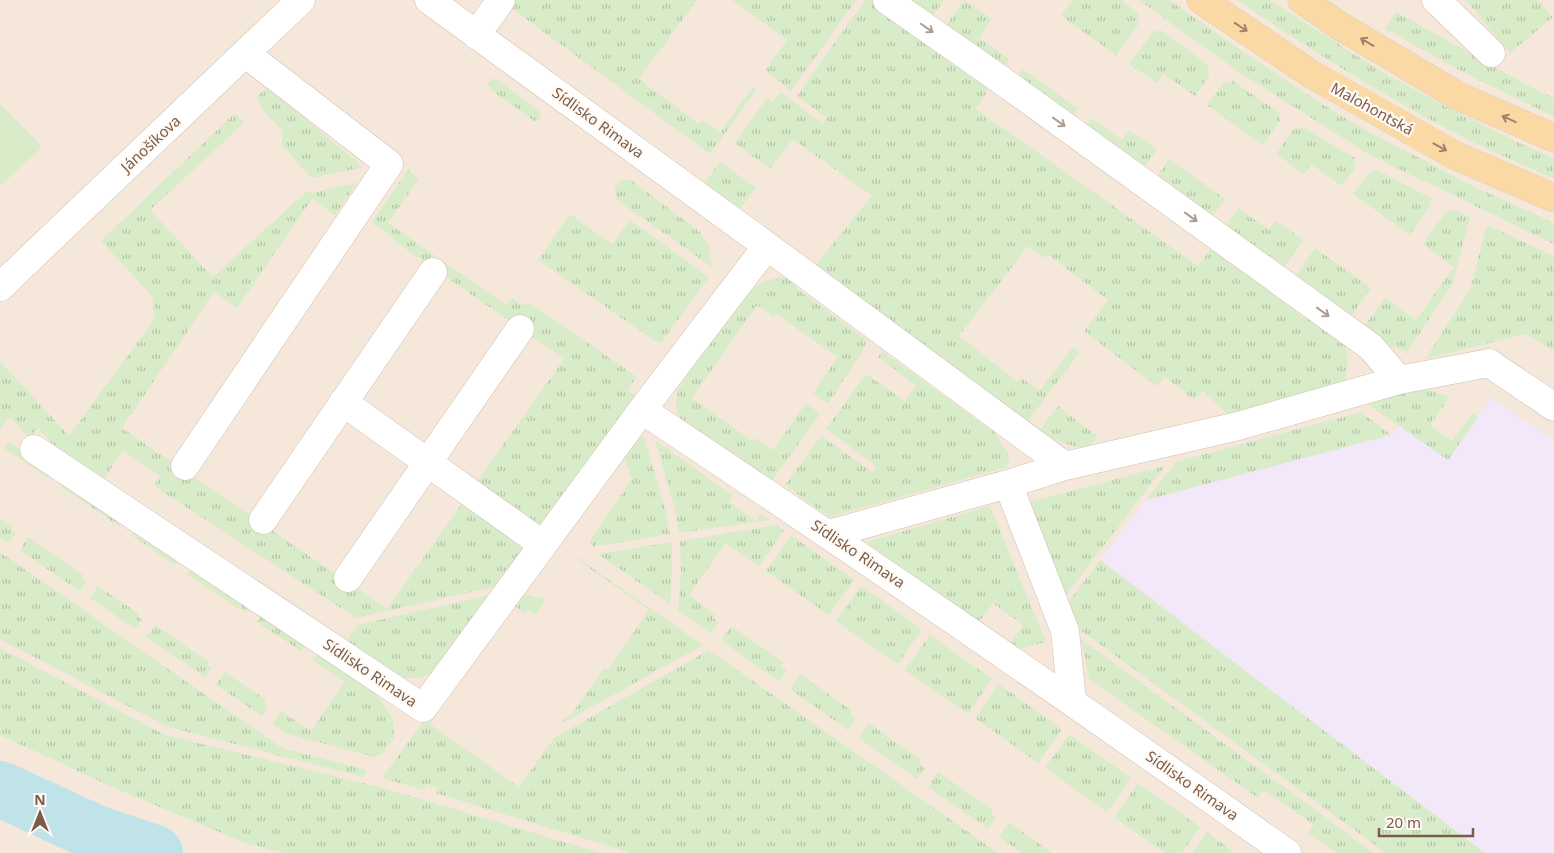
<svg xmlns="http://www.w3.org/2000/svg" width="1554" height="853" font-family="'Noto Sans',sans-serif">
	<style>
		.residential { fill: #f5e8da }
		.education { fill: #f3e8fa }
		.grass { fill: url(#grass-tufts) }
		.garden { fill: #d8ecc9 }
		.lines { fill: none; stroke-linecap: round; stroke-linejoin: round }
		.river { stroke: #bfe3e8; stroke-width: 56 }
		.minor-casing { stroke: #d1beb0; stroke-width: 29 }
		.major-casing { stroke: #dad1cd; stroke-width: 29 }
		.minor { stroke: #fff; stroke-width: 28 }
		.major { stroke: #fbd9a5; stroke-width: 28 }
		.oneway { stroke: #a18267 }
		.oneway2 { stroke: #af9d94 }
		.labels { text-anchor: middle; stroke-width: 4.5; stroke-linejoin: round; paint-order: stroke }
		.street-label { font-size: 15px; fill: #7a5c4d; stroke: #fffaf3 }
	</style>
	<defs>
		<pattern id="grass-tufts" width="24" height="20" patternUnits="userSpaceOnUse" patternTransform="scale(1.25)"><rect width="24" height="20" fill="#d8ecc9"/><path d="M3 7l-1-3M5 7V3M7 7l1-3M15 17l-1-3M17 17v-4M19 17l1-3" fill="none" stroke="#b4c2a5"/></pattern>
	</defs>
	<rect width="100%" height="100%" fill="#fdf6ec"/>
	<!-- residential -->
	<path class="residential" d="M0,0H1554V853H0Z"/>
	<!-- education -->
	<path class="education" d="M1491,398L1554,440V853H1485L1100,560L1146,500L1391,435L1399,424L1449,459Z"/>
	<!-- grass -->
	<path class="grass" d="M511,0H697L639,79L699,124L702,120L720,132L753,87L757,89L710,154L507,5Z
		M732,0H856L791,91L765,71L787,40Z
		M865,0H873L992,83L976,109L1198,266L1215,243L1301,306L1296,312L1303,318L1308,312C1338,335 1356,341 1344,384L1238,424L1203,391L1194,400L1165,377L1156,386L1084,331L1108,300L1049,255L1046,258L1028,246L959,336L1018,382L1022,378L1039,391L1073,347L1080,352L1027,422L814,267L872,196L793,139L770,169L735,143L767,98L773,102L781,92L823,124L827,118L797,96Z
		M900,0H944L929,21Z
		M964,0L992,19L979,38L1010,60L1001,72L942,31Z
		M1072,0H1121L1138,13V25L1116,55L1061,16Z
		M1139,0H1169L1254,59L1314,99L1369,132L1475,187L1554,223V244L1370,155L1239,72Z
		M1237,0H1270L1379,70L1443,105L1513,140L1554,158V179C1526,166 1498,154 1471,141C1390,100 1312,51 1237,0Z
		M1466,0H1538L1553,17L1510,53Z
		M1396,12L1523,83L1554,98V116C1496,90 1440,61 1385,28Z
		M1161,30L1208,65L1209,76L1195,96L1164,74L1157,83L1129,64L1153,32Z
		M1023,69L1078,109L1070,121L1014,81Z
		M492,79H497L540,112L541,119L534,121L490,89L488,85Z
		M1233,81L1280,113V121L1263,145L1207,105L1223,83Z
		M267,87L363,167L312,178L282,146V130L261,108L257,97Z
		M235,113L244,123L150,210L213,277L308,190L311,193L357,183L335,215L312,199L237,308L214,292L122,428L387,609L466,498L530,545L502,585L356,618L154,486L160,476L123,451L104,479L96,473L87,481L38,428L28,438L10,416L0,429V361L69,436L155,318L152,296L101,241Z
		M1091,118L1122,140L1129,131L1157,149L1141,172L1083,130Z
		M1302,127L1355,158V168L1342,186L1311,164L1304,174L1276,154L1293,130Z
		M1169,159L1225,199L1209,221L1154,181Z
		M720,162L756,188L738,211L703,185Z
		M408,170L419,179L388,223L506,305L512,298L521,305L531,304L637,377L627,390L636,396L541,531L476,483L564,359L393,240L394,238L371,223Z
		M1377,170L1431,198L1430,206L1410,235L1353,194L1369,173Z
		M625,179L631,180L700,232L708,245L712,267L617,200C613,189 614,182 625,179Z
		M1238,208L1269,230L1276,221L1304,240L1281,271L1223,230Z
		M1455,210L1470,217L1453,283L1407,352L1390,346L1362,329L1385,298L1416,320L1454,267L1423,244L1445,213Z
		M570,214L612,244L630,220L709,277L661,343L655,341L538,260Z
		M1487,225L1554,256V351L1526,334L1425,359L1470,290Z
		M1315,248L1371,288L1349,319L1293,280Z
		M779,277L794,278L800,281L796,288L867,340L862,352L828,404L813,393L838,357L776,314L774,317L757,305L692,398L752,441L755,438L773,450L806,403L820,414L768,486L684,428L676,406L678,388L749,290L763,282Z
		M882,351L994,432L1008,453L1009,460L1007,467L829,517L785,485L821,436L872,472L877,467L826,429L866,374L905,401L916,385L878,357Z
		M1422,388L1450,397L1430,425L1452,441L1473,413L1478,417L1448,460L1366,403Z
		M1058,406L1098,437L1087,449L1066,444L1038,432Z
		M1361,412L1391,435L1146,500L1176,462Z
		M644,437L666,511L670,534L592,547L591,538L632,479L620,447L634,439Z
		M655,440L733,496L729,502L756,521L761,514L769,520L679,533L675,509Z
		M9,442L53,472L48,478L4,448Z
		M1165,466L1065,596L1026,503Z
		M65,480L123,520L119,526L61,487Z
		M990,506L1046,642L1016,650L1009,645L1023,625L993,603L978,623L866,542Z
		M0,518L12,527L11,529L16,533L9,543L0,537Z
		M777,525L784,530L759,566L726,543L689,595L715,615L713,618L719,622L711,633L678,610L681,573L680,541Z
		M136,529L179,558L175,565L131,535Z
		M791,535L854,580L829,615L766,571Z
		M28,537L83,575L81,577L86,581L79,591L20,550Z
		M672,542V574L670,604L598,554Z
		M0,552L282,748L367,770L363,777L168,727L0,639Z
		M578,558L703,645L561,724L568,715L570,716L604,668L608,670L649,610L577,559Z
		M1100,560L1485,853H1386L1079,629L1068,603Z
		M191,567L250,606L245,613L187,574Z
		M98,586L139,614L138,616L142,620L135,629L90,598Z
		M861,586L922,629L898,664L836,621Z
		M495,594L432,673L420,678H397L344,644L357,625Z
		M517,594L547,599L535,615L528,609L525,613L513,605L442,705L439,703L434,711L437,713L430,724L519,787L554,738L709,650L998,853H631L435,793L437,787L426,784L424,790L382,778Z
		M262,615L306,645L301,651L257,622Z
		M155,625L209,662L207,665L212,668L205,677L146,637Z
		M731,626L783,662L781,666L787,670L779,682L721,640Z
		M930,635L992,679L968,714L905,670Z
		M1081,639L1374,853H1337L1308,833L1314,825L1264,790L1258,798L1089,679Z
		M0,648L165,735L384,788L601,853H284L245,843L112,787L0,735Z
		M318,653L375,693L393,718L394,738L383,753L374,757L288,734L272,724L281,711L311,731L345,682L313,660Z
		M225,672L266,700L264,703L268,706L262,716L216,685Z
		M800,674L852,711L850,714L856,719L848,730L790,689Z
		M999,684L1062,729L1038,763L975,718Z
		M869,723L921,760L919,763L925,768L917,779L859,738Z
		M1069,734L1131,778L1107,812L1045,768Z
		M938,772L993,810L991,814L996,818L988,829L928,787Z
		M1138,783L1200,827L1182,853H1165L1114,817Z
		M1009,822L1052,853H1022L999,837Z
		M1207,832L1235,853H1192Z"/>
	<!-- garden -->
	<path class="garden" d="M0,104L42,147L0,186Z"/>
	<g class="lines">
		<!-- river -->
		<path class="river" d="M0,789L93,832L155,853"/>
		<defs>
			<path id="minor" d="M429,0L767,246L1065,466
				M887,0L1001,80L1371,347L1399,380
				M1436,0L1491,53
				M476,35L501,0
				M0,287L301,0
				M343,402L542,544
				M642,410L767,246
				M34,449L423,708L642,410C859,554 1074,702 1287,853
				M185,466L389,164L246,54
				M1008,484L1065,631L1072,701
				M263,520L433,272
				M829,534L1008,484L1065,466L1238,426L1399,380L1489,363L1554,407
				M348,578L520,329"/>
			<path id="major" d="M1201,0L1311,74L1454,155L1554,198
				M1302,0L1340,26L1460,97L1554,138"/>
		</defs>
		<!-- minor casing -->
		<use href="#minor" class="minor-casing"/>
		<!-- major casing -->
		<use href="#major" class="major-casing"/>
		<!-- minor -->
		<use href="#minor" class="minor"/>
		<!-- major -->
		<use href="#major" class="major"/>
	</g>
	<!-- one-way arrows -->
	<defs><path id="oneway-shaft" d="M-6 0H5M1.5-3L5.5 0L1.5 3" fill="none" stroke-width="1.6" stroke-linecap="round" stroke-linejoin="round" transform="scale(1.25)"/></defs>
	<g class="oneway">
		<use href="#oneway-shaft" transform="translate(1241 27) rotate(34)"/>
		<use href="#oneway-shaft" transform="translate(1367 42) rotate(-149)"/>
		<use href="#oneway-shaft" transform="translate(1509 119) rotate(-156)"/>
		<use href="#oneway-shaft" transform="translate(1440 147) rotate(29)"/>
	</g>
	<g class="oneway2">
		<use href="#oneway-shaft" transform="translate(927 28) rotate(35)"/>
		<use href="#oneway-shaft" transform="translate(1059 122) rotate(36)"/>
		<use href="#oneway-shaft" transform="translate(1191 217) rotate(36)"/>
		<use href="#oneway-shaft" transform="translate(1323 312) rotate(36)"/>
	</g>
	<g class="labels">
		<!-- street labels -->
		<g class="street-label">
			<text transform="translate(1372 109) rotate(29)" y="5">Malohontská</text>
			<text transform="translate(598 123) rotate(36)" y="5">Sídlisko Rimava</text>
			<text transform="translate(151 144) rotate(-43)" y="5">Jánošíkova</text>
			<text transform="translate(858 554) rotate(34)" y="5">Sídlisko Rimava</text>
			<text transform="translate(370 673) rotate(34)" y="5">Sídlisko Rimava</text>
			<text transform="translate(1192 786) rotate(35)" y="5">Sídlisko Rimava</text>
		</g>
	</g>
	<!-- north arrow -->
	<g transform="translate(40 813)" stroke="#fffaf3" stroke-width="4" paint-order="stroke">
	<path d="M0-4L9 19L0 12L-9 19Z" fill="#7a5c4d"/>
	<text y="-8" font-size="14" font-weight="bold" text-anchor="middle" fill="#7a5c4d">N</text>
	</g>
	<!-- scale -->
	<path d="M1379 828v8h94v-8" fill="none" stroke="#7a5c4d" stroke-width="2.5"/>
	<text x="1386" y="828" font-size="15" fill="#7a5c4d" stroke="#fffaf3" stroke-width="4" paint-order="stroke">20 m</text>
</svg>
